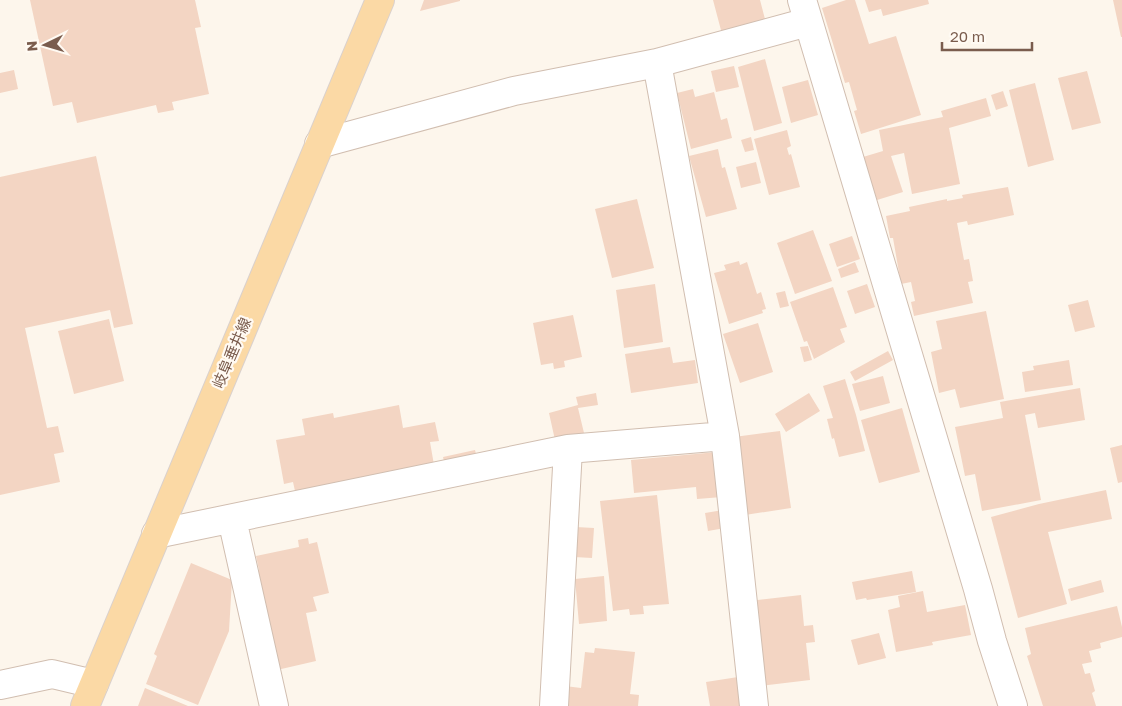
<svg xmlns="http://www.w3.org/2000/svg" width="1122" height="706" font-family="'Golos Text','Noto Sans JP',sans-serif">
	<style>
		.building { fill: #f3d5c3 }
		.lines { fill: none; stroke-linecap: round; stroke-linejoin: round }
		.minor-casing { stroke: #d1beb0; stroke-width: 30 }
		.major-casing { stroke: #dad1cd; stroke-width: 30 }
		.minor { stroke: #fff; stroke-width: 28 }
		.major { stroke: #fbd9a5; stroke-width: 28 }
		.labels { text-anchor: middle; stroke-width: 4.5; stroke-linejoin: round; paint-order: stroke }
		.street-label { font-size: 15px; fill: #7a5c4d; stroke: #fffaf3 }
	</style>
	<rect width="100%" height="100%" fill="#fdf6ec"/>
	<!-- building -->
	<path class="building" d="M30,0H195L201,27L195,28L209,94L172,102L174,110L158,113L156,105L77,123L72,102L53,106Z
		M424,0H460V1L420,11Z
		M713,0H760L766,23L722,34Z
		M846,0H855L869,44L896,36L921,115L861,134L854,111L857,110L849,82L845,83L822,8Z
		M865,0H928L929,4L883,16L881,9L869,12Z
		M1113,0H1122V37H1121Z
		M765,59L782,123L754,131L738,67Z
		M734,66L739,87L716,92L711,71Z
		M14,70L18,89L0,93V73Z
		M1087,71L1101,123L1072,130L1058,78Z
		M808,80L818,115L791,123L782,87Z
		M1035,83L1054,160L1028,167L1009,90Z
		M693,89L695,97L714,92L721,120L727,118L732,138L691,149L677,93Z
		M1003,91L1008,106L996,110L991,95Z
		M986,98L991,116L949,128L960,184L912,194L904,153L891,156L903,192L877,200L863,157L883,151L879,130L943,117L941,111Z
		M787,130L791,146L787,148L789,155L791,154L800,187L769,195L754,139Z
		M751,137L754,150L745,152L741,140Z
		M718,149L722,168L725,167L737,209L706,217L689,156Z
		M96,156L133,324L114,328L110,310L25,328L47,428L58,426L64,452L54,454L60,482L0,495V177Z
		M756,162L761,183L741,188L736,167Z
		M1008,187L1014,215L968,225L967,221L957,223L964,260L969,259L973,281L968,282L973,303L914,316L911,302L915,301L911,282L901,284L893,238H890L886,216L910,211L909,207L947,199V201L963,198L962,195Z
		M637,199L654,268L612,278L595,209Z
		M813,230L832,281L795,294L777,243Z
		M852,236L860,259L837,267L829,244Z
		M739,261L740,265L747,262L757,294L761,292L766,309L762,310L763,313L729,324L714,273L726,270L724,265Z
		M855,262L859,272L841,278L838,269Z
		M655,284L663,342L624,348L616,290Z
		M867,284L875,307L855,314L847,291Z
		M833,287L847,327L840,329L845,342L814,359L807,341L804,342L790,302Z
		M785,291L789,306L780,308L776,293Z
		M1088,300L1095,327L1075,332L1068,305Z
		M986,311L1004,399L960,408L955,389L939,393L931,352L942,349L936,321Z
		M573,315L582,357L564,361L565,367L554,369L553,363L541,365L533,323Z
		M109,319L124,381L74,394L58,331Z
		M758,323L773,372L740,383L723,334Z
		M808,346L812,360L804,362L800,347Z
		M670,347L673,363L695,360L698,383L631,393L625,354Z
		M888,351L893,360L855,381L850,372Z
		M1069,360L1073,385L1025,392L1022,372L1034,370L1033,366Z
		M883,376L890,403L860,411L852,384Z
		M845,379L856,415L865,451L839,457L834,438L832,439L827,419L833,418L823,386Z
		M1080,388L1085,420L1038,428L1035,413L1025,415L1041,500L982,511L975,474L965,476L955,427L1003,418L1000,402Z
		M596,393L598,405L578,408L584,433L555,440L549,413L578,405L576,397Z
		M809,393L820,411L786,432L775,414Z
		M399,405L403,428L435,422L439,441L430,442L434,465L295,491L293,482L284,484L276,440L305,435L302,419L333,413L334,418Z
		M902,408L920,472L879,483L861,420Z
		M780,431L791,508L745,515L734,437Z
		M1122,445V482L1118,483L1110,448Z
		M475,450L477,458L445,465L443,457Z
		M717,452L722,497L697,499L696,487L634,493L631,460Z
		M1106,490L1112,519L1048,532L1067,604L1018,618L991,517L1039,504Z
		M657,495L669,604L643,606L644,614L630,615L629,609L613,611L600,501Z
		M723,510L725,528L708,531L705,513Z
		M576,527L594,528L592,558L574,557Z
		M308,538L309,544L317,542L329,593L313,597L317,611L306,613L316,661L277,670L254,570H259L256,556L299,547L298,540Z
		M191,563L232,580L229,631L198,705L146,684L157,656L154,654Z
		M912,571L916,592L867,600L866,598L856,600L852,582Z
		M604,576L607,621L579,624L575,579Z
		M1101,580L1104,592L1071,601L1068,589Z
		M923,591L927,612L965,605L971,635L932,642L933,645L896,652L888,610L900,607L898,596Z
		M801,595L804,626L813,625L815,642L806,643L810,680L759,686L749,601Z
		M1117,606L1122,627V637L1100,643L1101,648L1089,651L1092,662L1082,664L1085,674L1090,673L1095,691L1092,693L1096,706H1043L1027,656L1031,654L1025,628Z
		M879,633L886,658L858,665L851,640Z
		M595,648L635,652L630,694L639,695L638,706H563L565,686L581,688L585,652L594,653Z
		M738,677L743,706H710L706,682Z
		M145,688L188,706H138Z"/>
	<g class="lines">
		<defs>
			<path id="minor" d="M802,0L978,589L992,641L1013,706
				M657,63L725,436L754,706
				M319,144L514,91L657,63L808,22
				M232,519L274,706
				M156,534L568,449L725,436
				M0,685L52,674L94,684
				M554,706L568,449"/>
			<path id="major" d="M85,706L380,0"/>
		</defs>
		<!-- minor casing -->
		<use href="#minor" class="minor-casing"/>
		<!-- major casing -->
		<use href="#major" class="major-casing"/>
		<!-- minor -->
		<use href="#minor" class="minor"/>
		<!-- major -->
		<use href="#major" class="major"/>
	</g>
	<g class="labels">
		<!-- street labels -->
		<g class="street-label">
			<text transform="translate(232 353) rotate(-67)" y="5">岐阜垂井線</text>
		</g>
	</g>
	<!-- north arrow -->
	<g transform="translate(45 45) rotate(265)" stroke="#fffaf3" stroke-width="4" paint-order="stroke">
	<path d="M0-4L9 19L0 12L-9 19Z" fill="#7a5c4d"/>
	<text y="-8" font-size="14" font-weight="bold" text-anchor="middle" fill="#7a5c4d">N</text>
	</g>
	<!-- scale -->
	<path d="M942 42v8h90v-8" fill="none" stroke="#7a5c4d" stroke-width="2.5"/>
	<text x="950" y="42" font-size="15" fill="#7a5c4d" stroke="#fffaf3" stroke-width="4" paint-order="stroke">20 m</text>
</svg>
